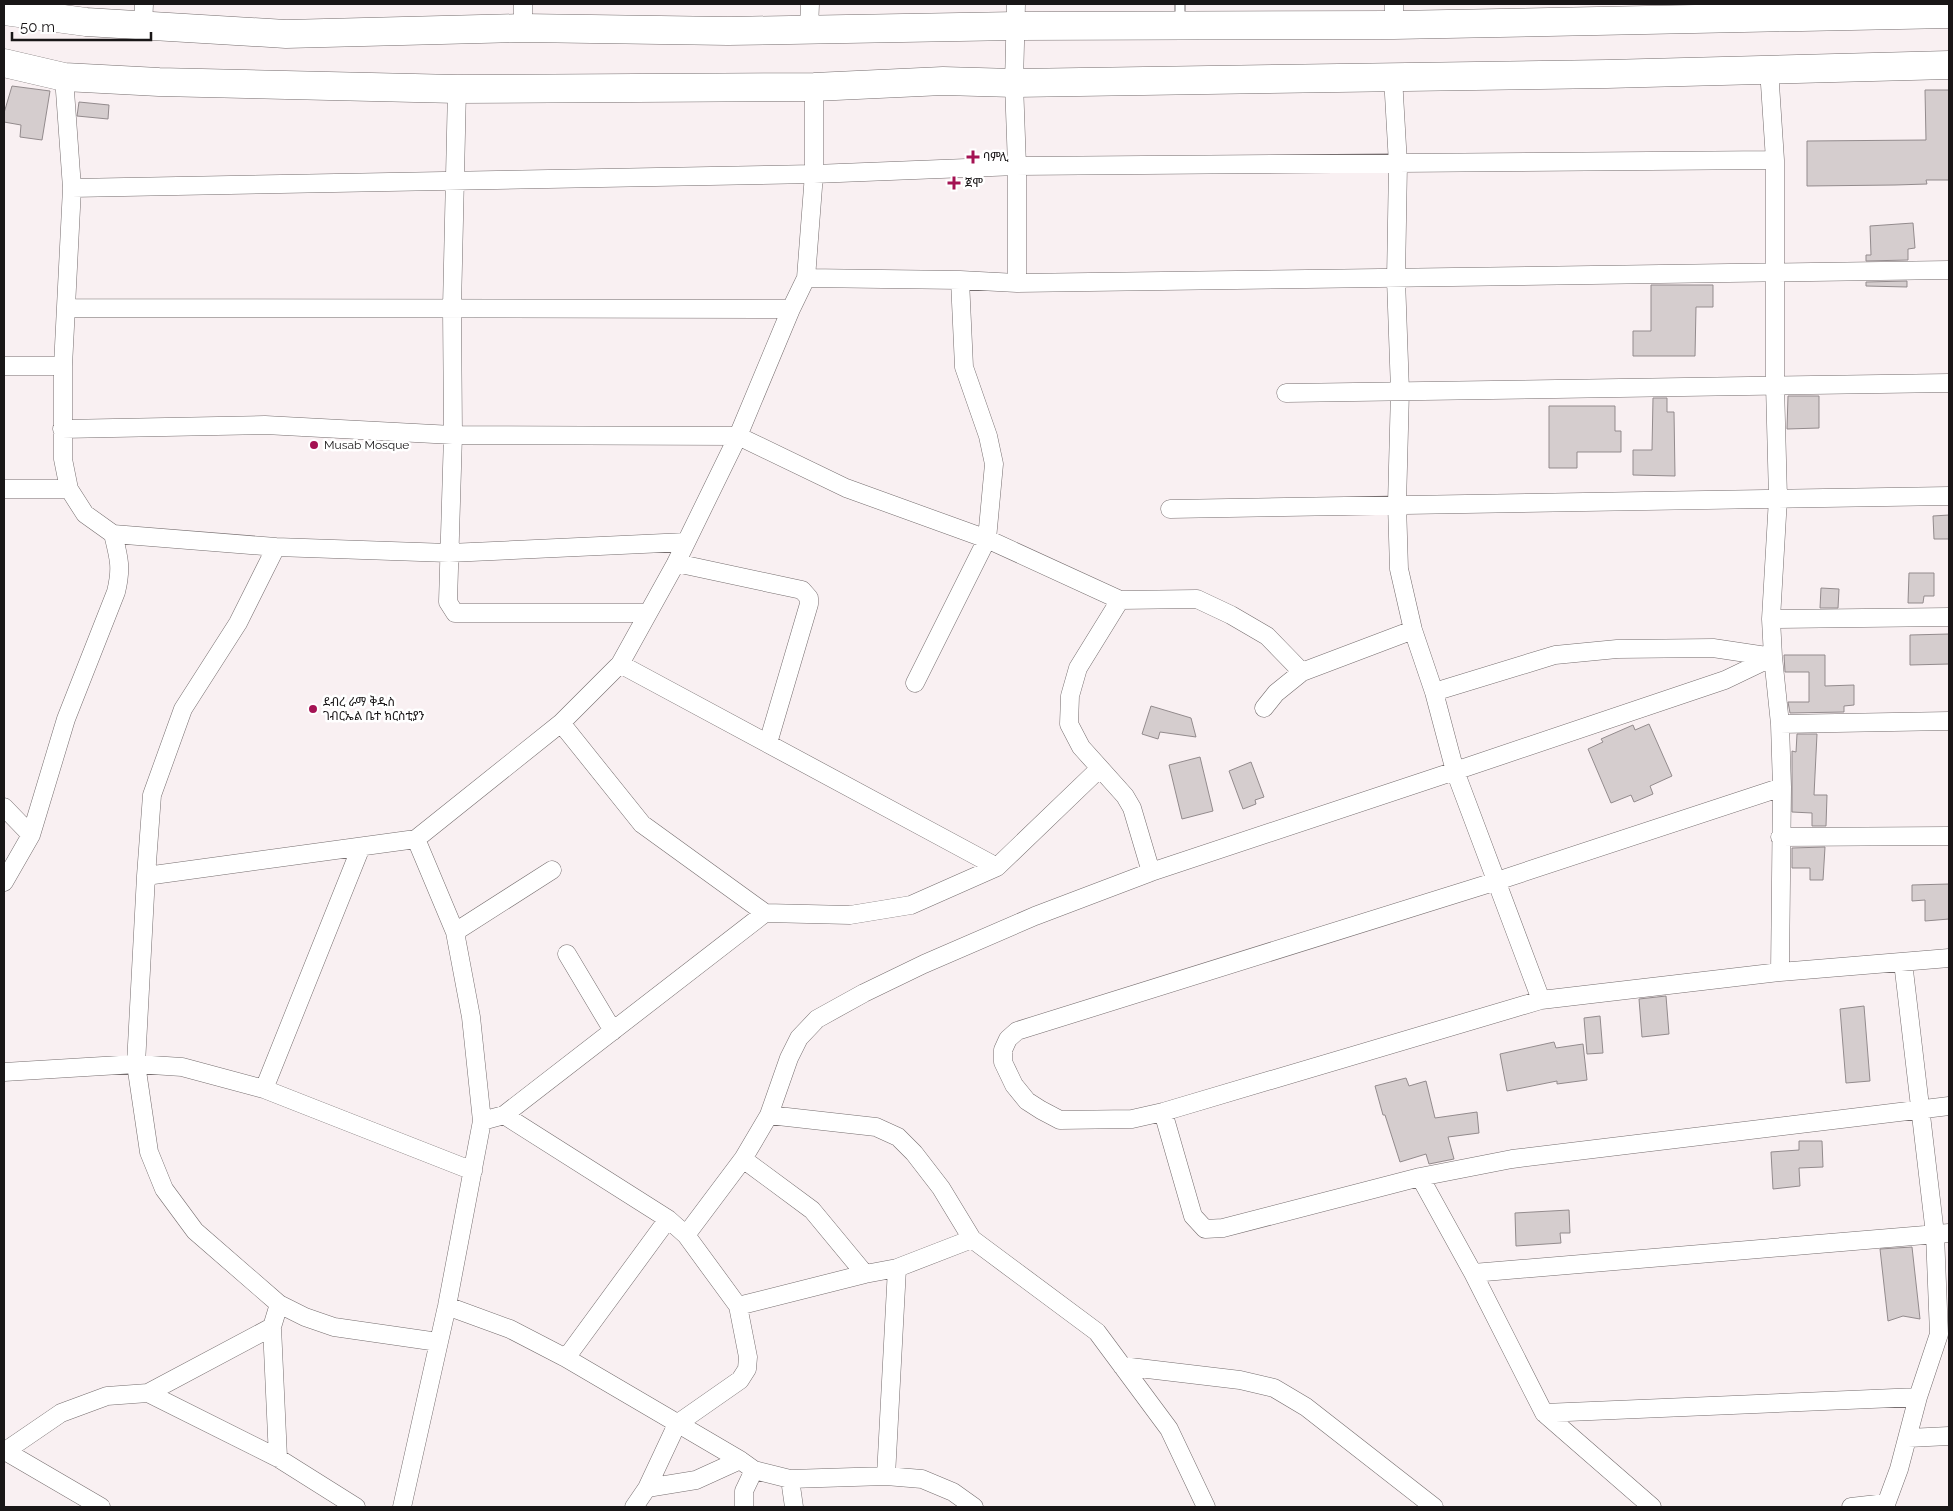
<svg xmlns="http://www.w3.org/2000/svg" width="1953" height="1511" font-family="Raleway,'Noto Sans Ethiopic',sans-serif">
	<style>
		.building { fill: #d5cdce; stroke: #938b8d }
		.lines { fill: none; stroke-linecap: round; stroke-linejoin: round }
		.lane-casing { stroke: #756d6e; stroke-width: 11 }
		.street-casing { stroke: #756d6e; stroke-width: 19 }
		.highway-casing { stroke: #756d6e; stroke-width: 29 }
		.lane { stroke: #fff; stroke-width: 9 }
		.street { stroke: #fff; stroke-width: 18 }
		.highway { stroke: #fff; stroke-width: 28 }
		.poi-dot { fill: #a41253; stroke: #fff; stroke-width: 2 }
		.labels { text-anchor: middle; stroke-width: 5; stroke-linejoin: round; paint-order: stroke }
		.poi-label { font-size: 12px; fill: #191617; stroke: #fff; text-anchor: start }
	</style>
	<rect width="100%" height="100%" fill="#f9f0f2"/>
	<!-- building -->
	<path class="building" d="M12,86L50,91L42,140L20,137L21,125L4,122V113Z
		M1925,90H1949V180H1926L1927,184L1895,185L1807,186V141L1926,140Z
		M79,102L109,105L108,119L77,116Z
		M1913,223L1915,248L1908,249V260L1866,261V255H1871L1870,226Z
		M1907,281V287L1866,286V282Z
		M1651,285H1713V307H1696L1695,356H1633V331H1651Z
		M1788,396H1819V428L1787,429Z
		M1653,398H1667V412H1674L1675,476L1633,475V450H1652Z
		M1549,406H1615V431H1621V452H1577V468H1549Z
		M1949,515V539H1934L1933,516Z
		M1909,573H1934V596H1924L1923,603H1908Z
		M1821,588L1839,589L1838,608H1820Z
		M1949,634V664L1910,665V635Z
		M1784,655H1825V686L1854,685V705L1844,706V712L1790,713L1788,702H1809V672H1785Z
		M1151,706L1191,718L1196,737L1160,732L1158,739L1142,734Z
		M1649,724L1672,776L1650,786L1653,794L1634,802L1631,795L1611,803L1588,749L1603,742L1601,739L1633,725L1635,730Z
		M1797,734H1817L1814,795H1827L1826,826H1812V813L1792,812V751L1796,752Z
		M1200,757L1213,811L1182,819L1169,765Z
		M1251,762L1264,797L1255,800L1256,804L1243,809L1229,771Z
		M1825,847L1823,880H1810V868H1792V848Z
		M1949,884V919L1925,921V900L1912,901V885Z
		M1666,996L1669,1034L1642,1037L1639,999Z
		M1864,1006L1870,1081L1846,1083L1840,1009Z
		M1600,1016L1603,1053L1587,1054L1584,1018Z
		M1554,1042L1556,1048L1583,1044L1587,1080L1557,1084V1081L1507,1091L1500,1054Z
		M1406,1078L1409,1086L1426,1081L1435,1118L1477,1112L1479,1133L1448,1137L1454,1159L1429,1164L1426,1154L1400,1162L1385,1115H1383L1375,1086Z
		M1799,1141H1822L1823,1167L1799,1168L1800,1186L1773,1189L1771,1152L1799,1150Z
		M1569,1210L1570,1233H1560L1561,1243L1516,1246L1515,1213Z
		M1912,1247L1920,1319L1903,1316L1888,1321L1880,1249Z"/>
	<g class="lines">
		<defs>
			<path id="lane" d="M1180,23V4"/>
			<path id="street" d="M1016,4L1014,83L1017,166V283
				M1394,4V25
				M143,26L144,4
				M523,28V4
				M809,29L810,4
				M1769,69L1775,160V385L1778,498L1771,619L1773,657L1780,724L1782,787L1780,972
				M64,77L72,188L63,366V459L69,489L85,514L113,534L276,547L449,553L686,542
				M1393,77L1398,164L1396,279L1400,391L1397,504L1399,569L1413,630L1434,692L1455,771L1541,1000
				M457,89L452,307L453,435L448,602L455,613H647
				M72,188L814,174L1017,166L1775,160
				M806,278L960,280L1017,283L1949,270
				M66,308L791,309
				M4,366H63
				M1286,393L1949,383
				M62,429L265,425L453,435L738,436L846,488L987,539L1120,600L1197,599L1231,615L1267,636L1302,672L1413,630
				M4,489H69
				M1170,509L1949,496
				M276,547L238,623L183,709L152,795L146,876L136,1064L149,1152L164,1189L195,1231L279,1304L305,1317L334,1327L438,1342
				M676,563L802,590L809,598V604L768,743
				M1120,600L1078,668L1070,696L1069,724L1081,747L1125,796L1132,808L1151,872
				M1771,619L1949,617
				M620,664L997,867
				M915,683L987,539L994,464L988,436L964,367L960,280
				M1434,692L1555,655L1617,649L1713,648L1773,657
				M1264,708L1276,693L1302,672
				M561,723L642,824L765,913
				M1780,724L1949,721
				M1782,787L1497,881L1017,1031L1008,1039L1003,1050V1062L1014,1085L1027,1101L1041,1110L1060,1120L1132,1119L1163,1112L1541,1000L1780,972L1949,958
				M4,807L31,835
				M1780,837L1949,836
				M146,876L416,839L561,723L620,664L676,563L738,436L791,309L806,278L814,174V87
				M4,882L31,835L66,719L116,592C122,568 119,558 113,534
				M455,932L552,870
				M567,954L613,1031
				M4,1072L136,1064L182,1067L264,1089L473,1171
				M264,1089L361,847
				M1163,1112L1193,1216L1205,1229L1223,1228L1420,1177L1512,1159L1949,1106
				M504,1115L668,1219L686,1235L738,1306L748,1357L747,1369L740,1380L677,1424L647,1488L634,1507
				M769,1115L789,1058L799,1038L817,1019L864,993L924,964L1035,916L1151,872L1455,771L1725,680L1773,657
				M482,1121L504,1115L765,913L850,915L911,905L997,867L1099,769
				M743,1159L812,1210L865,1274
				M1420,1177L1473,1273L1544,1413L1652,1507
				M686,1235L743,1159L769,1115L876,1127L898,1137L914,1153L941,1188L972,1239L1097,1332L1169,1429L1206,1507
				M1473,1273L1949,1233
				M447,1306L510,1329L566,1358L740,1460L754,1470L790,1479L886,1476L922,1479L953,1492L974,1507
				M738,1306L865,1274L897,1268L972,1239
				M272,1327L278,1458
				M566,1358L668,1219
				M1122,1366L1240,1380L1274,1388L1306,1407L1434,1507
				M148,1393L278,1458L356,1507
				M1544,1413L1918,1397
				M1908,1438L1949,1436
				M5,1451L101,1507
				M4,1452L61,1413L107,1396L148,1393L272,1327L279,1304
				M886,1476L897,1268
				M790,1479L794,1507
				M647,1488L696,1480L740,1460
				M402,1507L447,1306L482,1121L471,1017L455,932L416,839
				M744,1507V1491L754,1470
				M1851,1507L1886,1503
				M1885,1507L1899,1469L1918,1397L1939,1334L1935,1234L1903,962"/>
			<path id="highway" d="M4,11L86,22L286,34L523,28L728,31L1016,26L1394,25L1949,14
				M4,63L64,77L159,82L457,89L814,87L943,81L1014,83L1607,74L1949,65"/>
		</defs>
		<!-- lane casing -->
		<use href="#lane" class="lane-casing"/>
		<!-- street casing -->
		<use href="#street" class="street-casing"/>
		<!-- highway casing -->
		<use href="#highway" class="highway-casing"/>
		<!-- lane -->
		<use href="#lane" class="lane"/>
		<!-- street -->
		<use href="#street" class="street"/>
		<!-- highway -->
		<use href="#highway" class="highway"/>
	</g>
	<!-- markers -->
	<g class="poi-dot">
		<path d="M970.5 149.5h5v5h5v5h-5v5h-5v-5h-5v-5h5z"/>
		<path d="M951.5 175.5h5v5h5v5h-5v5h-5v-5h-5v-5h5z"/>
		<circle cx="314" cy="445" r="5"/>
		<circle cx="313" cy="709" r="5"/>
	</g>
	<g class="labels">
		<!-- poi labels -->
		<g class="poi-label">
			<text x="983" y="161">ባምሊ</text>
			<text x="965" y="187">ጀሞ</text>
			<text x="324" y="449">Musab Mosque</text>
			<text x="323" y="706">ደብረ ራማ ቅዱስ<tspan x="323" dy="14">ገብርኤል ቤተ ክርስቲያን</tspan></text>
		</g>
	</g>
	<!-- border -->
	<rect width="1953" height="1511" fill="none" stroke="#191617" stroke-width="10"/>
	<!-- scale -->
	<path d="M12 32v8h139v-8" fill="none" stroke="#191617" stroke-width="2.5"/>
	<text x="20" y="32" font-size="15" fill="#191617" stroke="#ffffff" stroke-width="4" paint-order="stroke">50 m</text>
</svg>
